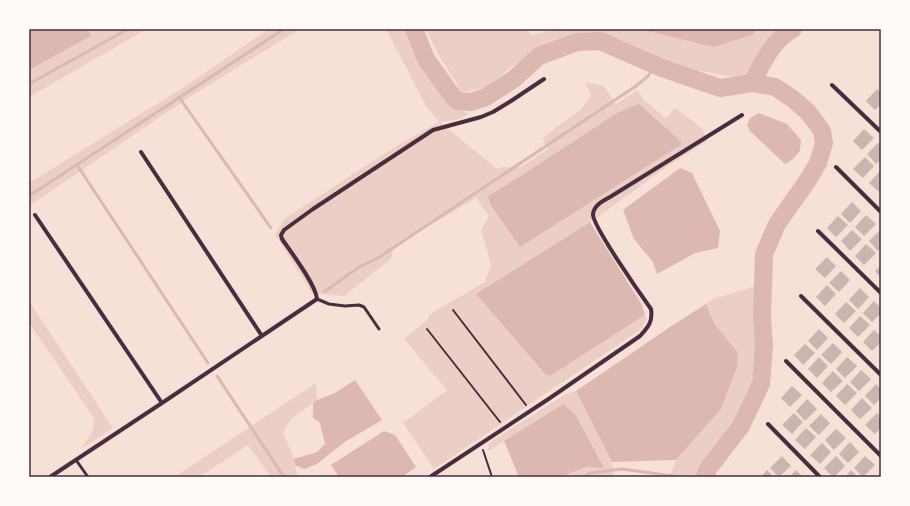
<svg xmlns="http://www.w3.org/2000/svg" width="910" height="506" font-family="'Noto Sans',sans-serif">
	<style>
		.green { fill: #ebcfc5; fill-rule: evenodd }
		.water { fill: #dcb8b0 }
		.lines { fill: none; stroke-linecap: round; stroke-linejoin: round }
		.stream { stroke: #dcb8b0; stroke-width: 3 }
		.river { stroke: #dcb8b0; stroke-width: 18 }
		.building { fill: #ccb4b1 }
		.path { stroke: #4a2c40; stroke-width: 2 }
		.service { stroke: #4a2c40; stroke-width: 3 }
		.minor { stroke: #4a2c40; stroke-width: 4 }
		.neatline { fill: none; stroke: #4a2c40; stroke-width: 1.5 }
	</style>
	<rect width="100%" height="100%" fill="#f7e1d7"/>
	<!-- green -->
	<path class="green" d="M87,29H147L29,97V70L91,36Z
		M269,29H300L188,98L29,206V183L181,89Z
		M386,29H408L426,71L444,97L458,108L469,114L456,120L440,122L497,169L501,167H521L548,149L542,138L579,111L591,96L585,82L604,86L616,104L637,90L644,100L666,118L675,108L702,128L707,141L668,166L599,216L476,294L545,374L550,376L645,315L647,319L640,330L434,469L403,423L447,390L404,339L427,320L430,314L485,282L491,265L481,230L489,216L476,198L394,247L391,259L344,296L312,293L275,235L284,219L393,148L439,122L426,106ZM527,172L520,247L491,206L488,196Z
		M426,29H493L495,31L498,29H527L531,35L561,29H639L713,47L753,35L757,29H781L754,68L741,77L727,76L684,68L608,40L561,41L513,66L486,88L462,92L436,50Z
		M756,286L758,316L757,356L755,386L747,403L736,422L701,467L698,477H670L676,460L721,409L738,353L714,323L706,304L713,299Z
		M29,301L113,428L81,449L93,431L94,418L29,323Z
		M316,383L317,400L291,419L283,432L294,459L296,472L299,477H271L248,445L199,477H174Z
		M576,391L612,462L614,477H560L586,467H603L563,404L488,451L489,443L564,395Z"/>
	<!-- water -->
	<path class="water" d="M29,29H87L91,36L29,70Z
		M639,29H757L753,35L713,47Z
		M639,104L677,138L682,144L520,247L491,206L488,196L527,172L617,113Z
		M759,113L787,124L801,140L800,151L793,159L785,164L750,131L747,125L750,118Z
		M680,168L692,173L720,231L718,248L695,253L657,274L653,262L634,239L623,210Z
		M590,222L642,305L645,315L550,376L545,374L476,294Z
		M706,304L714,323L738,353L737,367L721,409L676,460L612,462L576,391L670,327Z
		M355,380L382,420L346,441L317,464L304,469L295,465L294,459L317,452L325,444L320,423L313,418V403L317,400L335,393Z
		M563,404L575,414L604,468L586,467L560,477H519L504,441Z
		M384,431L395,435L416,467L402,477H339L331,465Z"/>
	<g class="lines">
		<!-- stream -->
		<path class="stream" d="M502,29H503
			M29,84L128,29
			M179,97L271,228
			M77,165L208,363
			M29,196L284,29
			M324,292L359,267L378,258L636,86L647,77L656,65
			M217,376L284,477
			M582,477L590,473L622,469L681,477"/>
		<!-- river -->
		<path class="river" d="M414,29L426,59L448,90L457,101L471,102L486,97L514,79L539,56L577,42L600,41L662,68L720,88L752,83L775,87L793,99L808,112L822,131L824,143L818,163L808,180L777,224L764,254L762,317L764,346L761,384L741,426L708,469L705,477
			M752,83C762,64 773,39 793,29"/>
	</g>
	<!-- building -->
	<path class="building" d="M877,89L881,93V104L875,110L866,101Z
		M864,129L874,138L862,150L853,141Z
		M878,143L881,145V159L876,164L867,154Z
		M865,157L874,166L863,178L853,169Z
		M881,170V189L879,192L869,183Z
		M852,202L861,211L850,223L841,214Z
		M866,215L876,224L864,236L855,227Z
		M838,216L848,225L836,237L827,228Z
		M852,230L862,239L850,251L841,241Z
		M880,230H881V248L878,251L869,241Z
		M866,244L876,253L864,265L855,256Z
		M827,257L836,266L825,278L815,269Z
		M881,265V278L875,271Z
		M841,271L850,280L839,292L829,283Z
		M827,285L836,294L825,306L816,297Z
		M860,288L869,297L858,309L849,300Z
		M874,301L881,308V313L872,322L863,313Z
		M846,302L856,311L844,323L835,314Z
		M860,316L870,325L858,337L849,328Z
		M819,329L828,338L817,350L808,341Z
		M874,330L881,336V342L872,351L863,342Z
		M833,343L842,352L831,364L821,355Z
		M805,344L815,353L803,365L794,355Z
		M819,357L828,366L817,378L808,369Z
		M847,357L857,366L845,378L836,369Z
		M861,370L871,379L859,391L850,382Z
		M833,371L843,381L831,392L822,383Z
		M847,384L857,393L845,405L836,396Z
		M876,384L881,389V398L874,405L865,396Z
		M792,386L802,395L790,407L781,398Z
		M862,398L872,408L860,419L851,410Z
		M807,399L817,409L805,421L796,411Z
		M794,413L803,422L792,434L782,425Z
		M877,413L881,417V428L875,434L865,425Z
		M821,414L830,423L819,435L809,426Z
		M806,428L816,437L805,449L795,440Z
		M836,429L846,438L834,450L825,440Z
		M850,442L859,452L848,463L839,454Z
		M822,443L831,452L820,464L810,455Z
		M782,456L791,466L779,477L770,468Z
		M836,456L845,466L834,477H833L824,468Z
		M865,456L875,465L863,477L854,468Z
		M767,470L774,477H761Z
		M796,470L803,477H789Z
		M851,470L858,477H845Z"/>
	<g class="lines">
		<!-- path -->
		<path class="path" d="M453,310L526,405
			M427,329L500,422
			M483,450L492,477"/>
		<!-- service -->
		<path class="service" d="M317,299L329,304L345,306L359,305L364,307L379,329
			M76,460L88,477"/>
		<!-- minor -->
		<path class="minor" d="M832,85L881,132
			M141,152L262,336
			M836,167L881,212
			M35,215L162,403
			M818,231L881,293
			M801,296L881,375
			M786,361L881,456
			M768,424L820,477
			M50,477L162,403L317,299C316,285 291,252 282,239L281,235L284,230L313,209L433,130L481,117L493,112L511,101L544,79
			M430,477L550,398L640,336C648,327 653,322 651,309C641,295 592,225 593,214C594,205 603,201 610,197L742,115"/>
	</g>
	<!-- border -->
	<rect width="910" height="506" fill="none" stroke="#fffaf5" stroke-width="60"/>
	<rect x="30" y="30" width="850" height="446" class="neatline"/>
</svg>
